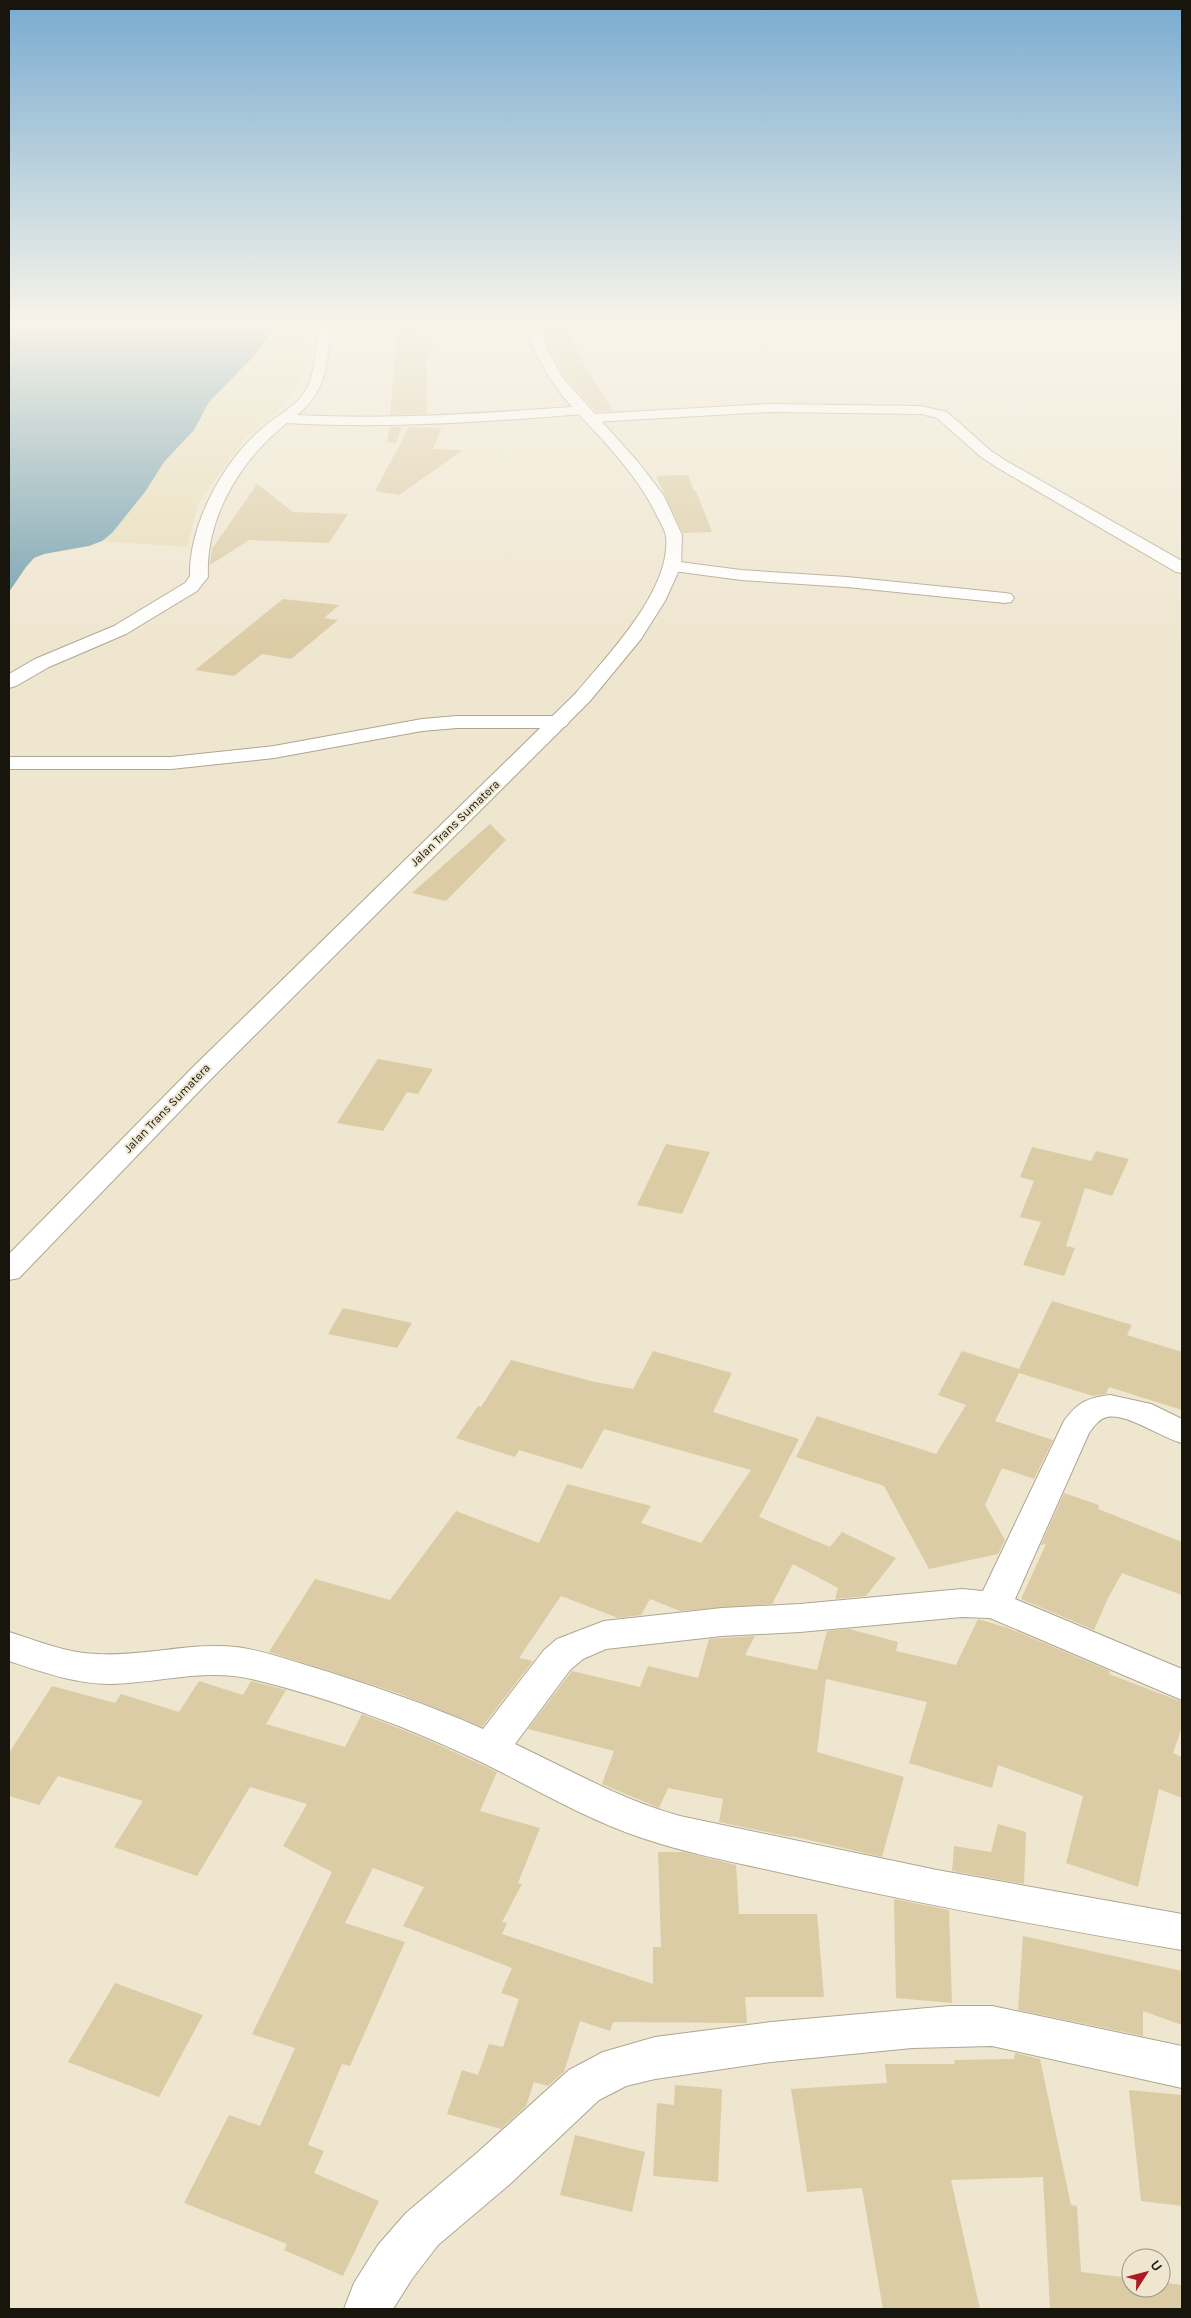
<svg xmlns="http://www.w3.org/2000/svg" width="1191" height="2318" font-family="Karla,sans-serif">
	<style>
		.sand { fill: #e7ddb8 }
		.water { fill: #709eae }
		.building { fill: #dbcca5 }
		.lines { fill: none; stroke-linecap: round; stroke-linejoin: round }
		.minor-casing { stroke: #aea690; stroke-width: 2 }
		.highway-casing { stroke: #aea690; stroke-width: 2 }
		.minor { fill: #fff; fill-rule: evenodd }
		.highway { fill: #fff; fill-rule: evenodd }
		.labels { text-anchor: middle; stroke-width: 4; stroke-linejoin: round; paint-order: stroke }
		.far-street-label { font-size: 12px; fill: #18150d; stroke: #efe6d0 }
	</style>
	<rect width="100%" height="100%" fill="#efe6d0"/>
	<!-- sand -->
	<path class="sand" d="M279,320H312L300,387L272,417L246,437L199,502L187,547L102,541L112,533L145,492L164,462L194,430L209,402L257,353Z"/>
	<!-- water -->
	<path class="water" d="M9,320H279L257,353L209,402L194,430L164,462L145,492L112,533L102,541L89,546L44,554L34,558L26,567L9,592Z"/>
	<!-- building -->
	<path class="building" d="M542,320H574L571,333L575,349L613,411L596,412L564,376L547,343Z
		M397,329L437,331L424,368H427V414L390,415L394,364L397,356L395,352Z
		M389,427H402L396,444L387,442Z
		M409,427L441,428L433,449L463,450L399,495L375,491Z
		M688,475L694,491H696L712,532L683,533L656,476Z
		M257,484L293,512L348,514L329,543L249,540L210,565L212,549Z
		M283,599L339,605L324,618L338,620L291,659L262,654L234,676L195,670Z
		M490,824L506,840L446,901L412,893Z
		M378,1059L433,1069L418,1094L407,1092L383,1131L337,1123Z
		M666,1144L710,1152L682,1214L637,1205Z
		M1032,1147L1091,1161L1096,1151L1129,1159L1112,1196L1085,1188L1066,1246L1075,1248L1064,1276L1023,1265L1041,1222L1020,1217L1034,1181L1020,1177Z
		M1052,1301L1132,1325L1127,1335L1182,1352V1410L1109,1387L1106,1394L1093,1396L1019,1373L995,1421L1053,1440L1034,1479L1002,1468L985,1505L1005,1540L998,1554L929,1569L884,1486L796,1457L817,1416L936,1454L966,1405L938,1395L962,1351L1019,1369Z
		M343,1308L412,1323L397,1348L328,1334Z
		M653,1351L732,1373L713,1412L799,1439L759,1517L830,1547L842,1532L896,1558L866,1596L835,1599L838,1588L793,1564L772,1604L680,1611L650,1599L641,1615L618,1618L561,1596L519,1658L533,1661L482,1727L398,1693L269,1652L315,1579L390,1600L456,1511L539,1543L567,1484L651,1506L641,1523L701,1543L751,1470L604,1429L582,1469L519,1450L515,1457L456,1438L478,1406L481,1407L511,1360L595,1382L633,1389Z
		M1064,1493L1099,1505L1098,1509L1182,1542V1595L1122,1573L1107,1600L1094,1630L1021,1599L1046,1544L1041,1545Z
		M978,1619L1008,1628L1110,1671L1109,1674L1182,1702V1727L1173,1753L1182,1757V1798L1159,1789L1138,1887L1066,1863L1083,1796L998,1765L992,1788L909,1763L927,1702L826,1679L817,1752L904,1777L882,1857L792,1836L791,1837L719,1822L723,1799L668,1788L659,1808L602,1784L614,1751L528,1729L572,1671L640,1687L648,1666L698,1678L709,1639L755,1636L745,1655L817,1670L827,1631L849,1629L898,1642L896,1651L956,1665Z
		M199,1681L243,1695L251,1681L286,1690L266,1724L345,1747L362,1714L426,1739L497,1772L480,1811L540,1828L518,1883L522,1884L502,1922L507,1923L502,1934L653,1984V1947H661L658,1852H684L736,1865L739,1914H817L824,1997H745L747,2023L613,2022L610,2031L580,2021L564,2072L548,2086L534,2082L526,2106L501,2129L447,2114L462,2070L478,2075L489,2044L503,2047L519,1999L501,1993L512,1968L403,1926L424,1887L373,1868L345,1923L405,1942L350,2066L342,2064L308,2145L324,2151L314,2173L379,2201L343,2276L284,2250L287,2244L184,2203L229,2115L260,2126L295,2048L252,2034L332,1872L283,1846L307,1804L250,1787L197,1876L114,1847L143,1801L58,1776L39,1805L9,1796V1753L52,1686L115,1703L121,1694L179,1712Z
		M998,1824L1026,1832L1024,1884L952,1871L954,1846L991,1852Z
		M894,1899L949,1910L952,2003L896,1998Z
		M1023,1936L1182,1971V2025L1143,2011V2036L1018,2010Z
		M115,1983L203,2015L159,2097L68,2062Z
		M1015,2053L1040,2059L1071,2205L1077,2206L1081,2272L1131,2278V2288H1161V2282L1182,2285V2309H1050L1043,2177L951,2180L980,2309H883L862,2188L807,2192L791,2089L887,2083L885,2064H955L954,2060L1014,2059Z
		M675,2085L722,2089L718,2182L653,2176L657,2103L674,2105Z
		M1129,2090L1182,2095V2206L1141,2201Z
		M575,2135L645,2152L632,2212L560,2195Z"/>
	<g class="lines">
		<defs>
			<path id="minor" d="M319,320H331C327,358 330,389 297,415C393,420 488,413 584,406L591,410L584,414C485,422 386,429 287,423C241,459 205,518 208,577L197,591L126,634L49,667L16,686L9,688V674L35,659L114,626L185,583L190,576C189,526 221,465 259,431C274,417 297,407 307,388C317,369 316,341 319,320Z
				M770,404L921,406L942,411L947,412L991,451L1008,462L1182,561V573L1176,572L998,468L981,457L937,418L921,414L770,412L593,422L586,418L593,414Z
				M672,561L741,570L847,577L1005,593L1011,594L1014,598L1011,602L1005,603L847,587L741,580L666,570L663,566L666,562Z
				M457,716H559L566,718L569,722L566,726L559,728H457L422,731L274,758L171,769H9V757H171L274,746L422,719Z
				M1110,1395L1151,1404L1182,1419V1443C1161,1438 1128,1413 1107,1417C1099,1419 1094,1426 1089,1433L1015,1599L1182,1669V1700L990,1618L962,1617L800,1632L722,1636L606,1649L583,1659L570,1670L515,1744C570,1770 622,1800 680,1816L937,1870L1182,1914V1950C1053,1928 924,1905 796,1876C744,1864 692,1855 642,1838C585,1819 534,1788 481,1762C410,1728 333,1699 256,1680C208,1667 159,1683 110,1684C75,1684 42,1672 9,1661V1632C38,1641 66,1653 97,1654C143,1657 189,1642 236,1647C261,1650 285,1659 309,1666C368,1684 427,1704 483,1729L544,1650L557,1639L604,1621L722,1608L800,1604L962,1589L983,1591L1064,1421C1078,1402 1087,1398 1110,1395Z
				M950,2006H992L1182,2046V2088L992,2046L912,2048L771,2062L655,2079L626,2086L599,2100L510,2184L438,2245L412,2279L393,2309H344L354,2283L378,2245L406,2213L478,2152L569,2070L603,2052L655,2037L771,2022Z"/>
			<path id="highway" d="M528,320H540L545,344L562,377L638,462L664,496L682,535L681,566L665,601L641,639L590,701L210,1080L19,1278L9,1280V1254L192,1068L576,693C608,655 672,589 666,536C665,530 661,524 658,518C644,488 624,464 602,439C580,415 555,392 541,362C535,351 524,333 528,320Z"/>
		</defs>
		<!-- minor casing -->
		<use href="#minor" class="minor-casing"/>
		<!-- highway casing -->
		<use href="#highway" class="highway-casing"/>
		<!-- minor -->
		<use href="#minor" class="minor"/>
		<!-- highway -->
		<use href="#highway" class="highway"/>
	</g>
	<!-- sky -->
	<linearGradient id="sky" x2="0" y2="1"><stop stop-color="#78abd1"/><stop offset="0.5" stop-color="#f8f4ea"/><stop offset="1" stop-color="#f8f4ea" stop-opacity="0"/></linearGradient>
	<rect width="1191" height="644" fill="url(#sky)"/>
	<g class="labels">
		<!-- far-street labels -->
		<g class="far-street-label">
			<text transform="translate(455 823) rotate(-44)" y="4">Jalan Trans Sumatera</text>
			<text transform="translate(167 1108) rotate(-46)" y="4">Jalan Trans Sumatera</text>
		</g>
	</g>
	<!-- border -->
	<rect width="1191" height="2318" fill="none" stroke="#18150d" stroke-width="20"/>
	<!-- north arrow -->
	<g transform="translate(1146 2273) rotate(54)"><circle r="24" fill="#efe6d0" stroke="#999282"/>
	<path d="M0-4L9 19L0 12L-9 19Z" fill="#ad1a25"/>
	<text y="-8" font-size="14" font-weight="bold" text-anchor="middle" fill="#18150d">U</text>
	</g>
</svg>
